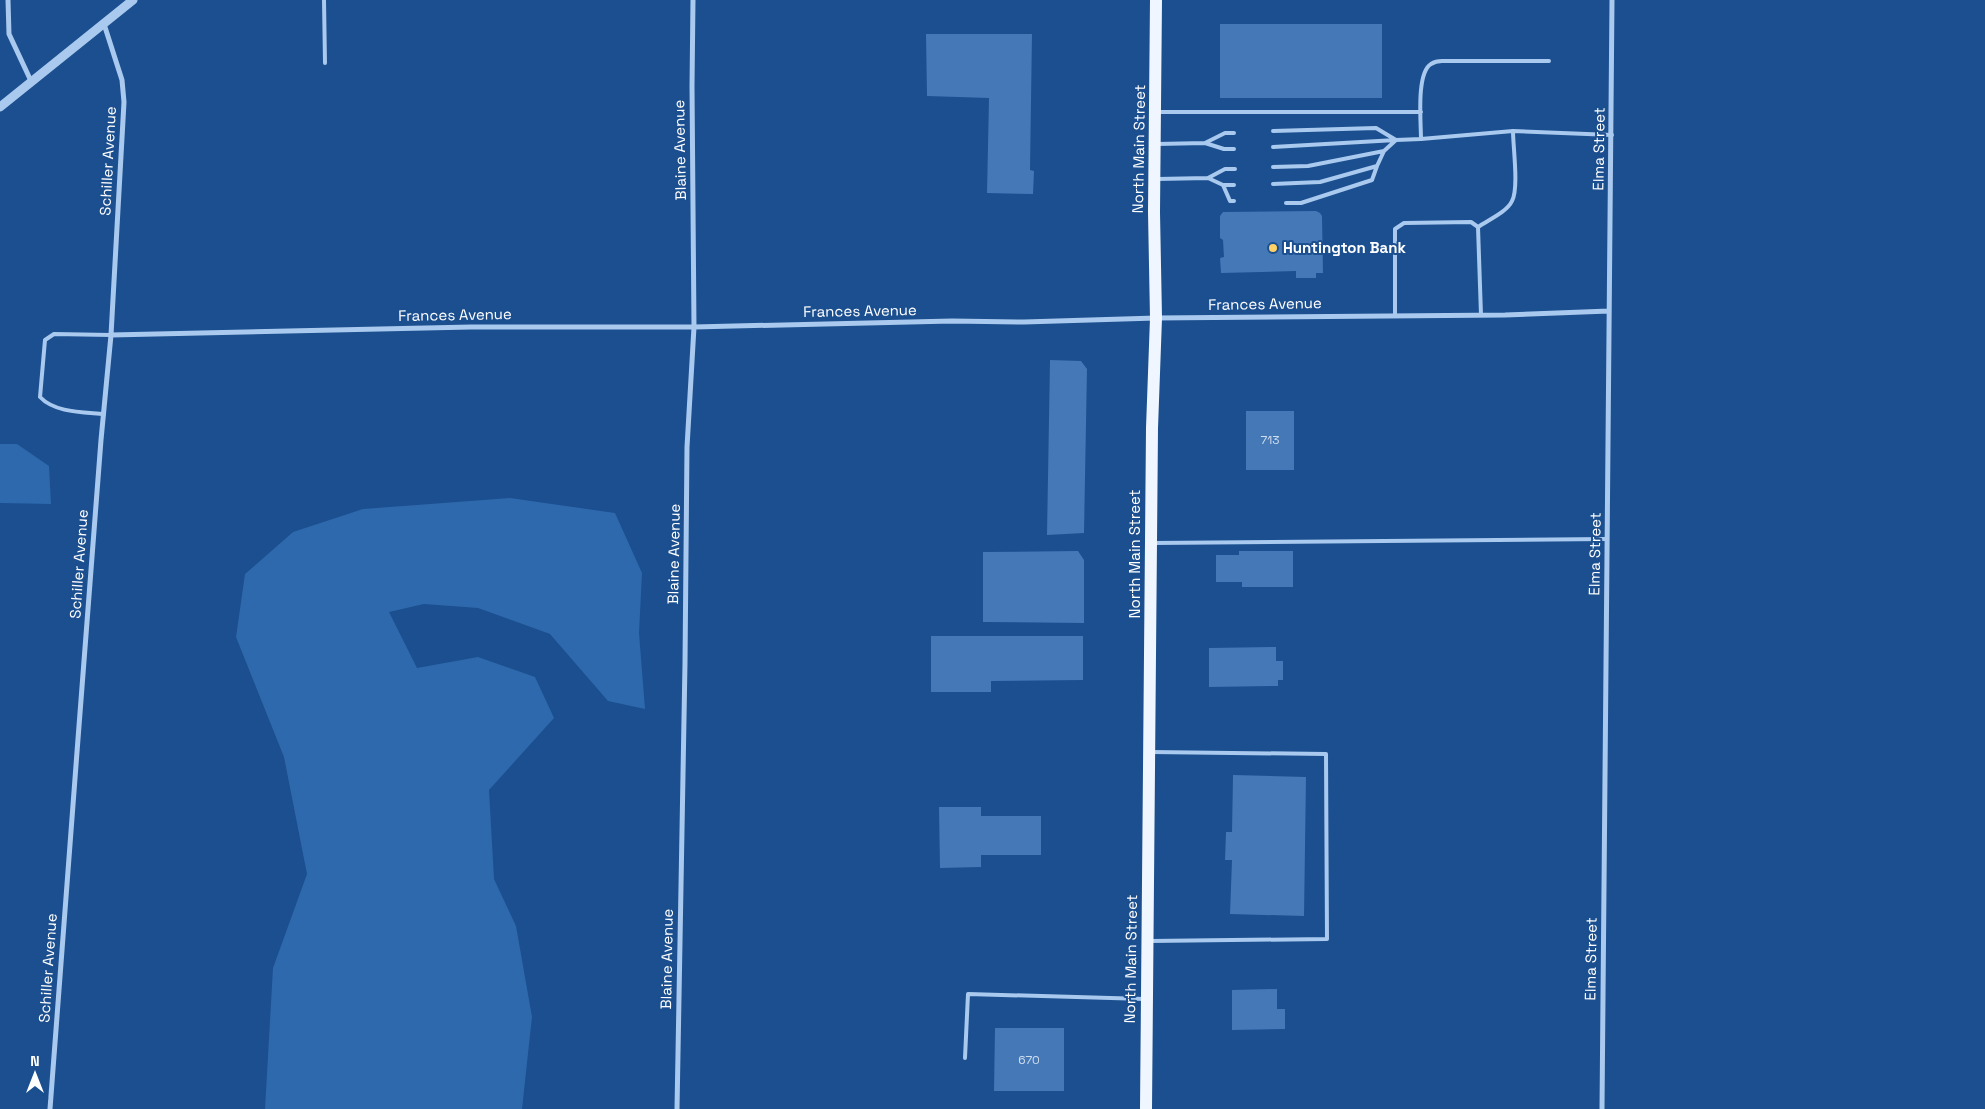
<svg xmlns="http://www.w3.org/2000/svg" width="1985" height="1109" font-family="'Space Grotesk',sans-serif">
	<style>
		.green { fill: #2e69ad }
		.building { fill: #4478b7 }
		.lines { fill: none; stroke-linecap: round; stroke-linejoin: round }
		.service { stroke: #a9c9ee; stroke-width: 4 }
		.minor { stroke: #a9c9ee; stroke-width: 5 }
		.tertiary { stroke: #a9c9ee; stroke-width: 9 }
		.primary { stroke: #f0f6ff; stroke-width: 12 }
		.poi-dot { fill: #ffd166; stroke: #1b4f8f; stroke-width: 2 }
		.labels { text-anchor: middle; stroke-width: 4; stroke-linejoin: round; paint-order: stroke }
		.number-label { font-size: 12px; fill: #d0dded }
		.street-label { font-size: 15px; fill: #fff; stroke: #1b4f8f }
		.poi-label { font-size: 15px; font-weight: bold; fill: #fff; stroke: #1b4f8f; text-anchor: start }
	</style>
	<rect width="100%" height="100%" fill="#1b4f8f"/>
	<!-- green -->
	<path class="green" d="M0,444H17L49,466L51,504L0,503Z
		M510,498L615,513L642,573L639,633L645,709L608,701L550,634L478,608L424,604L389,612L417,668L478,657L535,677L554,718L489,790L494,879L516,926L532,1017L522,1109H265L273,968L307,874L284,757L236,637L245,574L293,532L363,509Z"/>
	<!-- building -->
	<path class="building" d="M1220,24H1382V98H1220Z
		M926,34H1032L1030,170L1034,171L1033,194L987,193L989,98L927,96Z
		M1316,211L1320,213L1322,216L1323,273H1316V278H1296V271L1221,273L1220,258L1224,257L1223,240L1220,238V216L1223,212Z
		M1050,360L1081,361L1087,369L1084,533L1047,535Z
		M1246,411H1294V470H1246Z
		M1078,551L1084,560V623L983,622V552Z
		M1239,551H1293V587H1242V582H1216V555H1239Z
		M931,636H1083V680L991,681V692H931Z
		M1276,647V661H1283V680H1278V686L1209,687V648Z
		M1233,775L1306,777L1304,916L1230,914L1232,860H1225L1226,832H1232Z
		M939,807H981V816H1041V855H981V867L940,868Z
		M1277,989V1009H1285V1029L1232,1030V990Z
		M995,1028H1064V1091H994Z"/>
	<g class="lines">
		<!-- service -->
		<path class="service" d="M324,0L325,63
			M1157,112H1421
			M1273,131L1376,128L1396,140L1421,139
			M1513,131L1612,135
			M1205,143L1225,133H1234
			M1157,144L1205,143L1224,149H1234
			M1273,147L1396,140
			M1273,167L1308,166L1384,151L1396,140
			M1208,178L1223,185H1234
			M1157,179L1208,178L1225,169H1235
			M1273,184L1320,182L1377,166L1384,151
			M1223,185L1230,201H1234
			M1286,203H1301L1372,180L1377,166
			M1478,227C1488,220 1507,212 1512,201C1519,188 1513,147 1513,131L1421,139C1421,123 1416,73 1431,64C1434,62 1439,61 1442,61H1549
			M1395,316V229L1404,223L1471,222L1478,227L1481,315
			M104,414C84,412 55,413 40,397L45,340L54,334L111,335
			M1153,543L1607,539
			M1150,941L1327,939L1326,754L1151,752
			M965,1058L968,994L1145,999"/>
		<!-- minor -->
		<path class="minor" d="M8,0L9,34L31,81
			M111,335L471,327H694L952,321L1024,322L1156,318L1505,315L1609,311
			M50,1109L77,752L101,440L111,335L124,102L122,80L104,24
			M677,1109L685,663L687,447L694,327L692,86L693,0
			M1602,1109L1612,0"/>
		<!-- tertiary -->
		<path class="tertiary" d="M0,107L133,0"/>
		<!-- primary -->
		<path class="primary" d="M1146,1109L1152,428L1156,318L1154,212L1156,0"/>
	</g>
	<!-- markers -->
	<circle class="poi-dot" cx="1273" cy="248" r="5"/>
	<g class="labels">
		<!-- number labels -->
		<g class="number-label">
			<text x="1270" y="444">713</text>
			<text x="1029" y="1064">670</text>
		</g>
		<!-- street labels -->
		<g class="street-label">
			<text transform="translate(1139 149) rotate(-89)" y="5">North Main Street</text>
			<text transform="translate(1599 149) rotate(-89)" y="5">Elma Street</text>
			<text transform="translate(680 150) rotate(-91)" y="5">Blaine Avenue</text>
			<text transform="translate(108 161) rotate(-87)" y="5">Schiller Avenue</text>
			<text transform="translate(1265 304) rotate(-1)" y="5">Frances Avenue</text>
			<text transform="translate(860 311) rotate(-1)" y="5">Frances Avenue</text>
			<text transform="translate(455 315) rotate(-1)" y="5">Frances Avenue</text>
			<text transform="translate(674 554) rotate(-89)" y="5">Blaine Avenue</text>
			<text transform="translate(1135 554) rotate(-90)" y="5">North Main Street</text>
			<text transform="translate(1595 554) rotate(-89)" y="5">Elma Street</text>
			<text transform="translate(79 564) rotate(-86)" y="5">Schiller Avenue</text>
			<text transform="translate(667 959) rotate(-89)" y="5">Blaine Avenue</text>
			<text transform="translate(1131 959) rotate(-89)" y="5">North Main Street</text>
			<text transform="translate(1591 959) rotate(-89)" y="5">Elma Street</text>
			<text transform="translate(48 968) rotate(-86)" y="5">Schiller Avenue</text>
		</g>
		<!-- poi labels -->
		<g class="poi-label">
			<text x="1283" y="253">Huntington Bank</text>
		</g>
	</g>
	<!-- north arrow -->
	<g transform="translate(35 1074)" stroke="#1b4f8f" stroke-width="4" paint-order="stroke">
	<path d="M0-4L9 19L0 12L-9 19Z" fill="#ffffff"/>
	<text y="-8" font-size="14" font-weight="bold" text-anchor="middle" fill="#ffffff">N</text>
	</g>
</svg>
